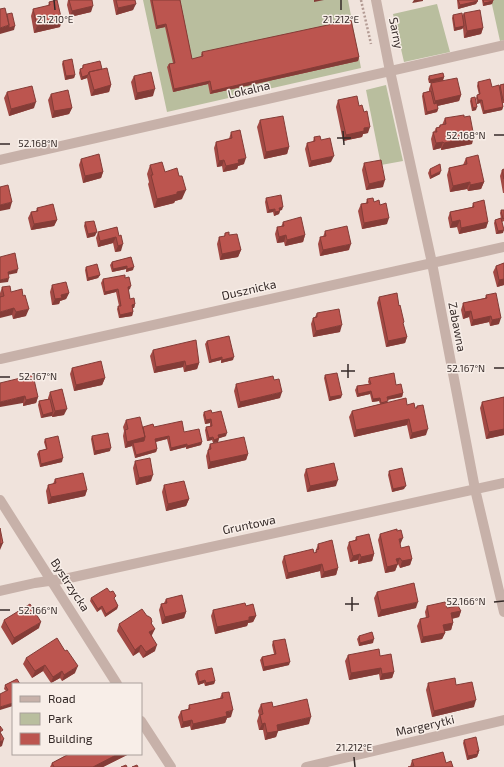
<svg xmlns="http://www.w3.org/2000/svg" width="504" height="767" font-family="'Exo 2',sans-serif">
	<style>
		.green { fill: #b9be9e }
		.lines { fill: none; stroke-linecap: round; stroke-linejoin: round }
		.path { stroke: #b39b94; stroke-width: 2.5; stroke-dasharray: 2 2; stroke-linecap: butt }
		.minor { stroke: #c7b1a9; stroke-width: 10 }
		.wall { fill: #a24944 }
		.shaded-wall { fill: #843c37 }
		.building { fill: #bc554f; stroke: #843c37 }
		.ticks { fill: none; stroke: #352a28; stroke-width: 1.5 }
		.labels { text-anchor: middle; stroke-width: 3; stroke-linejoin: round; paint-order: stroke }
		.street-label { font-size: 12px; fill: #352a28; stroke: #f8eee8 }
		.ticks-label { font-size: 10px; text-anchor: middle; fill: #352a28; stroke: #f8eee8; stroke-width: 3; stroke-linejoin: round; paint-order: stroke }
	</style>
	<rect width="100%" height="100%" fill="#f0e3dc"/>
	<!-- green -->
	<path class="green" d="M143,0H348L361,68L167,112Z
		M491,0H504V40L500,41Z
		M437,4L450,52L404,62L393,14Z
		M386,85L403,161L381,165L366,90Z"/>
	<g class="lines">
		<!-- path -->
		<path class="path" d="M361,0L371,44"/>
		<!-- minor -->
		<path class="minor" d="M376,0L390,71L432,263L475,489L504,612
			M0,160L504,45
			M0,359L504,247
			M0,500L117,684
			M0,591L35,583L69,578L504,483
			M141,721L171,767
			M306,767L504,720"/>
	</g>
	<!-- wall -->
	<path class="wall" d="M68,0H92L91,12L70,17L67,5Z
		M113,0H135L133,10L116,15Z
		M150,0H180L192,59L202,57L201,55L202,52L359,57L358,61L210,94L208,84L173,92L167,67L169,64L173,63L165,27L156,29Z
		M457,0H477L476,4L458,9Z
		M482,0H493V1L492,4L483,6Z
		M49,2L60,27L34,33L31,16L33,9L48,6Z
		M464,13L483,28L481,34L464,38L463,28L462,29L454,31L452,18L453,15L462,16Z
		M63,61L75,75L74,78L65,80L62,64Z
		M83,65L102,69L111,85L109,92L91,96L87,78L81,80L79,73L80,69H82Z
		M134,76L153,96L135,100L131,82Z
		M429,76L444,77L443,80L461,95L459,101L437,106L438,109L437,112L425,115L422,96L423,93L429,91V89L431,83H429L428,79Z
		M478,82L492,87H499L500,85L504,84V103H503V107L502,110L483,114L480,103L477,104L476,98L477,95H479L477,86Z
		M7,92L34,108L9,116L4,98Z
		M51,94L72,108L69,114L52,118L48,100Z
		M471,98L476,110L472,111L470,101Z
		M338,100L359,106L368,133L363,134L362,137L343,141L336,107Z
		M445,118L472,144L441,150V148L433,150L431,139L433,132H434L436,128L439,127L440,125H442Z
		M260,120L289,147L287,154L264,159L257,127Z
		M231,132L244,164L238,166L237,169L223,172L222,166L217,167L214,148L216,142L229,139Z
		M314,137L321,140L331,162L309,167L305,149L307,143L313,142Z
		M466,158L484,182L481,189L468,191L467,189L450,192L447,175L449,168L463,165Z
		M81,159L103,172L101,178L83,183L79,165Z
		M364,163L383,187L366,190L362,170Z
		M150,165L165,172L179,176L182,199L175,201L174,203L154,208L148,184L149,182L147,174Z
		M430,169L440,174L430,179L428,173Z
		M504,169V193H503L500,176L502,170Z
		M266,198L282,210H280L279,214L274,216L273,212L267,213L265,202Z
		M367,199L380,205L387,224L362,229L358,211L361,204L366,203Z
		M473,203L488,222L486,228L459,234L457,227L450,228L448,218L450,212L472,207Z
		M37,208L57,220L54,226L31,230L28,218L31,212L36,211Z
		M501,210H504V221L502,222L503,233L496,234L494,223L495,220L501,218L500,213Z
		M85,222L95,236L87,238L84,226Z
		M283,222L305,235L303,242L285,246L284,242L277,243L275,234L277,227H281Z
		M117,227L121,251L115,252L113,243L98,247L96,238L98,232Z
		M325,231L349,250L320,256L318,244L320,237H323Z
		M225,233L229,235L241,250L238,257L220,260L217,244L219,237H224Z
		M131,257L133,270L126,272V269L112,272L110,265L112,262Z
		M504,263V285L497,287L493,272L496,266Z
		M86,267L100,275L98,278L87,281L85,270Z
		M125,278L130,289L128,290L130,299L135,304L134,308H132L133,312L132,316L119,318L117,309L118,306H119L116,292L104,295L101,283L103,279Z
		M52,285L69,293L66,299L60,301L59,304L52,305L50,292Z
		M2,287L11,292L26,316L13,319L12,315L0,297V293Z
		M486,295L499,324L490,326L489,322L471,326L469,317L463,319L461,310L463,303L485,298Z
		M379,297L399,306L403,324L407,337L405,343L386,347L377,303Z
		M317,313L340,332L313,337L311,324L313,318L315,317Z
		M207,341L233,360L221,363V360L209,363L205,344Z
		M153,350L199,363L197,369L184,372L183,367L154,373L150,356Z
		M72,368L105,378L102,385L74,391L70,374Z
		M325,375L341,398L329,401L324,378Z
		M369,378L396,385L403,393L402,397L387,400V403L407,405L415,408H416L417,406L426,435L410,439L407,425L354,437L349,417L352,411L380,404L379,401L372,402L370,394L357,397L355,390L357,386L369,384L368,382Z
		M0,383L38,397L36,403L23,406V403Z
		M236,384L280,398L238,408L234,391Z
		M50,392L64,415L52,417V415L41,418L38,405L39,401L48,399V398Z
		M504,397V435L486,439L480,408L482,402Z
		M204,412L212,413L226,436L219,438L218,442L213,443L212,440L207,441L205,430L206,427L210,426V423L205,424L203,415Z
		M126,420L143,427H154L184,432L202,442L201,445L186,449V447L170,451L167,439L156,442L157,449L156,452L135,458L132,446L125,448L123,436L124,431L123,427Z
		M92,436L110,451L94,455L91,439Z
		M45,439L62,462L40,467L37,454L39,451L46,449L44,442Z
		M210,444L248,454L246,460L208,469L206,456Z
		M135,461L151,481L136,485L133,468Z
		M306,469L336,486L307,492L304,475Z
		M389,471L404,489L392,492L388,475Z
		M55,479L87,490L85,496L48,504L46,491L48,485L53,484Z
		M164,485L189,499L186,506L166,511L162,492Z
		M380,534L400,545L401,548L412,559L410,565L400,568L398,564L395,571L385,573L378,540Z
		M356,537L374,554L372,561L358,564V560L350,562L347,548L349,542L355,540Z
		M318,544L338,568L336,575L321,578L320,571L286,579L282,562L284,556L315,553Z
		M377,592L416,608L378,617L374,598Z
		M91,598L115,600L118,606L117,609L105,617L101,609L97,612L90,601Z
		M166,599L186,612L184,618L162,624L159,610L161,604L164,603Z
		M246,606L256,616L253,622L248,623L247,626L215,634L211,616L213,610Z
		M427,606L461,611L459,617L452,619L453,623L451,630L445,631V633L442,639L421,643L417,626L420,619L426,618L425,612Z
		M147,616L152,624V636L155,651L143,658L139,652L133,656L117,631L119,624Z
		M4,620L39,628L12,645L1,627Z
		M359,636L373,643L359,646L357,639Z
		M273,641L289,665L263,671L260,660L262,657L274,654L272,645Z
		M348,655L380,656L394,672L392,678L380,680L379,674L349,680L345,661Z
		M26,658L75,673L62,681L60,678L51,683L43,671L32,678L23,664Z
		M197,671L215,681L214,684L205,686L204,683L198,685L195,674Z
		M17,679L0,710L6,691L4,689L5,685Z
		M428,683L456,685L474,707L432,717L426,690Z
		M222,693L231,717L227,718L225,723L191,730L190,726L181,728L178,717L181,711L188,709L189,705L220,698Z
		M261,704L273,707L309,724L278,731L276,737L265,740L263,730H259L257,721L259,715L258,711Z
		M464,740L479,751L477,757L467,760L463,743Z
		M69,754H129L103,767H50L52,763Z
		M412,760L446,763L410,767Z"/>
	<!-- shaded-wall -->
	<path class="shaded-wall" d="M314,0H324L314,2Z
		M414,0H423V1L412,3Z
		M478,1L476,4L458,9L460,5Z
		M493,1L492,4L483,6L484,3Z
		M136,4L133,10L116,15L118,8Z
		M93,6L91,12L70,17L72,11Z
		M62,21L60,27L34,33L37,26Z
		M166,24L165,27L156,29L157,26Z
		M9,25L15,26L14,30L0,34V28Z
		M464,26L462,29L454,31L455,28Z
		M483,28L481,34L464,38L467,31Z
		M359,57L358,61L210,94L212,91Z
		M75,75L74,78L65,80L66,76Z
		M88,75L87,78L81,80L82,77Z
		M444,77L443,80L429,83L430,80Z
		M210,81L208,84L173,92L174,89Z
		M111,85L109,92L91,96L94,90Z
		M155,89L153,96L135,100L137,93Z
		M461,95L459,101L433,107L435,101Z
		M478,100H482L480,103L477,104Z
		M36,102L34,108L9,116L11,109Z
		M477,107L476,110L472,111L473,108Z
		M503,107L502,110L483,114L484,111Z
		M72,108L69,114L52,118L54,111Z
		M438,109L437,112L425,115L427,112Z
		M370,127L368,133L363,134L362,137L343,141L346,135L364,128Z
		M474,137L472,144L441,150L444,143Z
		M443,142L441,148L433,150L436,143Z
		M289,147L287,154L264,159L266,152Z
		M334,156L331,162L309,167L311,161Z
		M246,158L244,164L238,166L237,169L223,172L226,166L238,160Z
		M224,160L222,166L217,167L219,161Z
		M441,171L440,174L430,179L431,176Z
		M103,172L101,178L83,183L85,176Z
		M385,180L383,187L366,190L369,184Z
		M470,182L467,189L450,192L453,186Z
		M484,182L481,189L468,191L470,185Z
		M186,190L182,199L175,201L174,203L154,208L157,199L177,192Z
		M12,202L10,209L0,211V205Z
		M283,207L282,210L278,211L279,208Z
		M275,209L273,212L267,213L269,210Z
		M280,211L279,214L274,216L275,212Z
		M389,218L387,224L362,229L364,223Z
		M57,220L54,226L31,230L34,224Z
		M460,220L457,227L450,228L452,222Z
		M488,222L486,228L459,234L461,228Z
		M504,230L503,233L496,234L498,231Z
		M97,232L95,236L87,238L88,234Z
		M286,235L284,242L277,243L279,237Z
		M305,235L303,242L285,246L287,240Z
		M116,237L113,243L98,247L100,241Z
		M123,244L121,251L115,252L118,246Z
		M351,244L349,250L320,256L323,250Z
		M241,250L238,257L220,260L222,254Z
		M127,266L126,269L112,272L113,269Z
		M134,267L133,270L126,272L127,269Z
		M18,269L17,273L7,275L8,272Z
		M100,275L98,278L87,281L88,278Z
		M9,278L8,282L0,283V280Z
		M504,279V285L497,287L499,280Z
		M131,286L130,289L127,290L128,287Z
		M118,289L116,292L104,295L105,292Z
		M69,293L66,299L60,301L59,304L52,305L55,299L61,295Z
		M135,304L134,308H131L132,305Z
		M14,308L12,315L0,318V312Z
		M29,309L26,316L13,319L16,312Z
		M471,311L469,317L463,319L465,312Z
		M133,312L132,316L119,318L120,315Z
		M491,316L489,322L471,326L473,320Z
		M501,318L499,324L490,326L492,320Z
		M342,325L340,332L313,337L316,331Z
		M407,337L405,343L386,347L388,341Z
		M222,357L221,360L209,363L211,360Z
		M234,357L233,360L221,363L222,360Z
		M185,361L183,367L154,373L156,367Z
		M199,363L197,369L184,372L186,366Z
		M105,378L102,385L74,391L76,385Z
		M371,391L370,394L357,397L358,394Z
		M282,392L280,398L238,408L240,402Z
		M403,393L402,397L386,400L387,397Z
		M342,395L341,398L329,401L330,397Z
		M25,396L23,403L0,407V402Z
		M38,397L36,403L23,406L26,400Z
		M380,398L379,401L372,402L373,399Z
		M67,409L64,415L52,417L55,411Z
		M53,412L52,416L41,418L43,415Z
		M211,419L210,423L205,424L206,420Z
		M409,419L407,425L354,437L356,430Z
		M428,429L426,435L410,439L412,433Z
		M504,429V435L486,439L489,432Z
		M227,433L226,436L217,439L218,435Z
		M169,436L167,439L154,442L155,439Z
		M145,437L143,444L133,443L132,446L125,448L127,442Z
		M213,437L212,440L207,441L209,438Z
		M219,438L218,442L213,443L214,440Z
		M202,442L201,445L186,449L187,446Z
		M187,444L186,447L170,451L171,448Z
		M111,448L110,451L94,455L95,451Z
		M157,449L156,452L135,458L136,455Z
		M248,454L246,460L208,469L210,462Z
		M63,458L62,462L40,467L41,464Z
		M153,475L151,481L136,485L139,478Z
		M338,480L336,486L307,492L310,486Z
		M406,486L404,489L392,492L393,489Z
		M87,490L85,496L48,504L51,497Z
		M189,499L186,506L166,511L168,504Z
		M403,538L400,545L399,539Z
		M3,543L0,550V544Z
		M360,554L358,560L350,562L353,556Z
		M374,554L372,561L358,564L361,557Z
		M400,558L395,571L385,573L387,567L396,559Z
		M412,559L410,565L400,568L402,561Z
		M322,564L320,571L286,579L288,573Z
		M338,568L336,575L321,578L324,572Z
		M418,602L416,608L378,617L381,610Z
		M102,606L101,609L97,612L98,609Z
		M118,606L117,609L105,617L106,614Z
		M461,611L459,617L449,619L451,613Z
		M186,612L184,618L162,624L165,617Z
		M256,616L253,622L248,623L247,626L215,634L217,627L249,617Z
		M41,622L39,628L12,645L14,638Z
		M453,623L451,630L441,632L443,625Z
		M155,629L152,635L147,639L149,632Z
		M445,633L442,639L421,643L423,637Z
		M374,639L373,643L359,646L360,643Z
		M141,645L139,652L133,656L135,650Z
		M157,645L155,651L143,658L146,652Z
		M290,662L289,665L263,671L264,667Z
		M45,665L43,671L32,678L35,671Z
		M78,666L75,673L62,681L64,675Z
		M381,668L379,674L349,680L351,673Z
		M62,671L60,678L51,683L53,677Z
		M394,672L392,678L380,680L382,674Z
		M205,680L204,683L198,685L199,682Z
		M215,681L214,684L205,686L206,683Z
		M476,700L474,707L432,717L434,711Z
		M13,703V706L0,710V707Z
		M233,710L231,717L227,718L225,723L191,730L193,724Z
		M311,717L309,724L275,732L277,725Z
		M192,720L190,726L181,728L183,722Z
		M265,723L263,730H259L262,724Z
		M278,731L276,737L265,740L267,733Z
		M4,739L2,746L0,747V742Z
		M477,751H479L477,757L467,760L468,756Z
		M118,754H129L103,767H93Z"/>
	<!-- building -->
	<path class="building" d="M57,0L62,21L37,26L33,9L50,5L49,2Z
		M69,0H92L93,6L72,11Z
		M116,0H135L136,4L118,8Z
		M152,0H180L192,59L203,56L202,52L351,20L359,57L212,91L210,81L174,89L169,64L175,63L166,24L157,26Z
		M458,0H477L478,1L460,5Z
		M483,0H493V1L484,3Z
		M5,8L9,25L0,28V9Z
		M480,10L483,28L467,31L464,13Z
		M12,13L15,26L9,28V25L7,14Z
		M462,13L464,26L455,28L453,15Z
		M72,59L75,75L66,76L63,61Z
		M100,61L102,69L89,72L88,75L82,77L80,69L83,68V65Z
		M107,68L111,85L94,90L89,72Z
		M151,72L155,89L137,93L134,76Z
		M443,73L444,77L430,80L429,76Z
		M457,78L461,95L435,101L431,83Z
		M490,79L492,87L499,85L503,107L484,111L482,100H478L477,95L480,94L478,82Z
		M504,84V100H503L500,85Z
		M32,86L36,102L11,109L7,92Z
		M68,90L72,108L54,111L51,94Z
		M431,91L434,104L437,103L438,109L427,112L423,93Z
		M357,96L359,106L362,105L364,112L367,111L370,127L364,128V131L346,135L338,100Z
		M475,97L477,107L473,108L471,98Z
		M464,115V117L470,116L474,137L444,143L443,142L436,143L433,132H437L436,128L440,127V125L446,124L445,118Z
		M283,116L289,147L266,152L260,120Z
		M240,130L246,158L238,160L239,163L226,166L224,160L219,161L216,142L232,138L231,132Z
		M320,136L321,140L330,138L334,156L311,161L307,143L315,141L314,137Z
		M99,154L103,172L85,176L81,159Z
		M478,155L484,182L470,185V182L453,186L449,168L467,164L466,158Z
		M381,160L385,180L369,184L364,163Z
		M162,162L165,172L177,168L179,176H182L186,190L177,192V194L157,199L151,175H153L150,165Z
		M440,164L441,171L431,176L430,169Z
		M504,169V179L502,170Z
		M8,185L12,202L0,205V187Z
		M281,195L283,207L279,208L280,211L275,212V209L269,210L266,198Z
		M373,198L374,202L379,200L380,205L386,203L389,218L364,223L361,204L368,203L367,199Z
		M484,200L488,222L461,228L460,220L452,222L450,212L474,207L473,203Z
		M53,204L57,220L34,224L31,212L38,211L37,208Z
		M501,210H504V218L503,219Z
		M301,217L305,235L287,240L286,235L279,237L277,227L284,226L283,222Z
		M501,218L504,230L498,231L495,220Z
		M94,221L97,232L88,234L85,222Z
		M347,226L351,244L323,250L320,237L326,236L325,231Z
		M117,227L119,236L121,235L123,244L118,246L116,237L100,241L98,232Z
		M229,232V235L237,234L241,250L222,254L219,237L225,236V233Z
		M15,253L18,269L8,272L9,278L0,280V257Z
		M131,257L134,267L127,269V266L113,269L112,262Z
		M504,263V279L499,280L496,266Z
		M97,264L100,275L88,278L86,267Z
		M125,275V278L129,277L131,286L128,287L130,299L134,298L135,304L132,305L133,312L120,315L118,306H121L118,289L105,292L103,279Z
		M66,282L69,293L61,295L62,298L55,299L52,285Z
		M10,286L11,292L22,289L23,296L25,295L29,309L16,312L14,308L0,312V297L4,296L2,287Z
		M397,293L399,306L400,305L404,322L403,323L407,337L388,341L379,297Z
		M496,293L501,318L492,320L491,316L473,320L471,311L465,312L463,303L487,298L486,295Z
		M339,309L342,325L316,331L313,318L317,317V313Z
		M229,336L234,357L222,360V357L211,360L207,341Z
		M196,340L199,363L186,366L185,361L156,367L153,350Z
		M101,361L105,378L76,385L72,368Z
		M337,373L342,395L330,397L325,375Z
		M394,373L396,385L401,384L403,393L387,397L388,401L381,403L380,398L373,399L371,391L358,394L357,386L371,384L369,378Z
		M33,375L38,397L26,400L25,396L0,402V383Z
		M273,376L274,380L279,379L282,392L240,402L236,384Z
		M62,389L67,409L55,411L50,392Z
		M504,397V429L489,432L482,402Z
		M406,398L407,405L414,403L415,408H417V406L423,405L428,429L412,433L409,419L356,430L352,411Z
		M50,399L53,412L43,415L39,401Z
		M211,410L212,413L221,411L227,433L218,435L219,438L214,440L213,437L209,438L206,427L212,426L211,419L206,420L204,412Z
		M140,417L145,437L127,442L125,430L128,429L126,420Z
		M182,421L184,432L199,429L202,442L187,446V444L171,448L169,436L155,439L157,449L136,455L133,443L144,441L145,437L143,427L153,424L154,427Z
		M108,433L111,448L95,451L92,436Z
		M58,436L63,458L41,464L39,451L47,449L45,439Z
		M244,437L248,454L210,462L208,450L211,449L210,444Z
		M150,458L153,475L139,478L135,461Z
		M334,463L338,480L310,486L306,469Z
		M402,468L406,486L393,489L389,471Z
		M83,473L87,490L51,497L48,485L56,483L55,479Z
		M184,481L189,499L168,504L164,485Z
		M0,528L3,543L0,544Z
		M397,529V531L401,530L403,538L399,539L401,548L409,546L412,559L402,561L400,558L396,559L398,564L387,567L380,534Z
		M369,534L374,554L361,557L360,554L353,556L349,542L357,540L356,537Z
		M332,540L338,568L324,572L322,564L288,573L284,556L313,549L314,553L317,552L316,550L319,549L318,544Z
		M414,583L418,602L381,610L377,592Z
		M107,588L110,592L113,591L116,596L114,598L118,606L106,614L102,606L98,609L91,598Z
		M182,595L186,612L165,617L161,604L167,603L166,599Z
		M445,602L447,608L458,606L461,611L451,613L453,623L443,625L445,633L423,637L420,619L429,617L427,606Z
		M245,603L246,606L253,604L256,616L249,617V620L217,627L213,610Z
		M30,604L41,622L14,638L4,620Z
		M142,609L147,616H148L151,618L152,622L151,623L155,629L149,632L157,645L146,652L141,645L135,650L119,624Z
		M372,632L374,639L360,643L359,636Z
		M57,638L65,651L67,650L78,666L64,675L62,671L53,677L45,665L35,671L26,658Z
		M285,639L290,662L264,667L262,657L276,654L273,641Z
		M379,649L380,656L391,654L394,672L382,674L381,668L351,673L348,655Z
		M212,668L215,681L206,683L205,680L199,682L197,671Z
		M455,678L456,685L472,682L476,700L434,711L428,683Z
		M17,679L20,684H13V703L0,707V694L8,690L5,685Z
		M229,692L233,710L226,712L227,716L193,724L192,720L183,722L181,711L190,709L189,705L223,698L222,693Z
		M307,699L311,717L277,725L278,731L267,733L265,723L262,724L260,715L263,714L261,704L272,702L273,707Z
		M0,726L3,730L0,732Z
		M0,732L4,739L0,742Z
		M476,737L479,751H477L478,754L468,756L464,740Z
		M443,752L446,763L451,761L453,767H408L414,766L412,760Z
		M69,754H118L93,767H54L52,763Z
		M126,765L127,767H121Z
		M137,765L138,767H132Z"/>
	<!-- ticks -->
	<path class="ticks" d="M54,0L55,10M341,0V10M343,131L344,145M494,135H504M337,138H351M0,144H10M348,364V378M494,368H504M341,371H355M0,377H10M352,597V611M494,602L504,601M345,604H359M0,610H10M354,757L355,767"/>
	<g class="labels">
		<!-- street labels -->
		<g class="street-label">
			<text transform="translate(396 33) rotate(79)" y="4">Sarny</text>
			<text transform="translate(249 90) rotate(-13)" y="4">Lokalna</text>
			<text transform="translate(249 290) rotate(-13)" y="4">Dusznicka</text>
			<text transform="translate(457 327) rotate(79)" y="4">Zabawna</text>
			<text transform="translate(249 525) rotate(-12)" y="4">Gruntowa</text>
			<text transform="translate(70 585) rotate(57)" y="4">Bystrzycka</text>
			<text transform="translate(425 726) rotate(-13)" y="4">Margerytki</text>
		</g>
	</g>
	<g class="ticks-label">
		<text x="55" y="23">21.210°E</text>
		<text x="341" y="23">21.212°E</text>
		<text x="466" y="139">52.168°N</text>
		<text x="38" y="147">52.168°N</text>
		<text x="466" y="372">52.167°N</text>
		<text x="38" y="380">52.167°N</text>
		<text x="466" y="605">52.166°N</text>
		<text x="38" y="614">52.166°N</text>
		<text x="354" y="751">21.212°E</text>
	</g>
	<!-- legend -->
	<rect x="12" y="683" width="130" height="72" fill="#f8eee8" stroke="#aaa09b"/>
	<rect x="20" y="696" width="20" height="6" fill="#c7b1a9" stroke="#aaa09b"/>
	<text x="48" y="703" font-size="12" fill="#352a28">Road</text>
	<rect x="20" y="713" width="20" height="12" fill="#b9be9e" stroke="#aaa09b"/>
	<text x="48" y="723" font-size="12" fill="#352a28">Park</text>
	<rect x="20" y="733" width="20" height="12" fill="#bc554f" stroke="#aaa09b"/>
	<text x="48" y="743" font-size="12" fill="#352a28">Building</text>
</svg>
